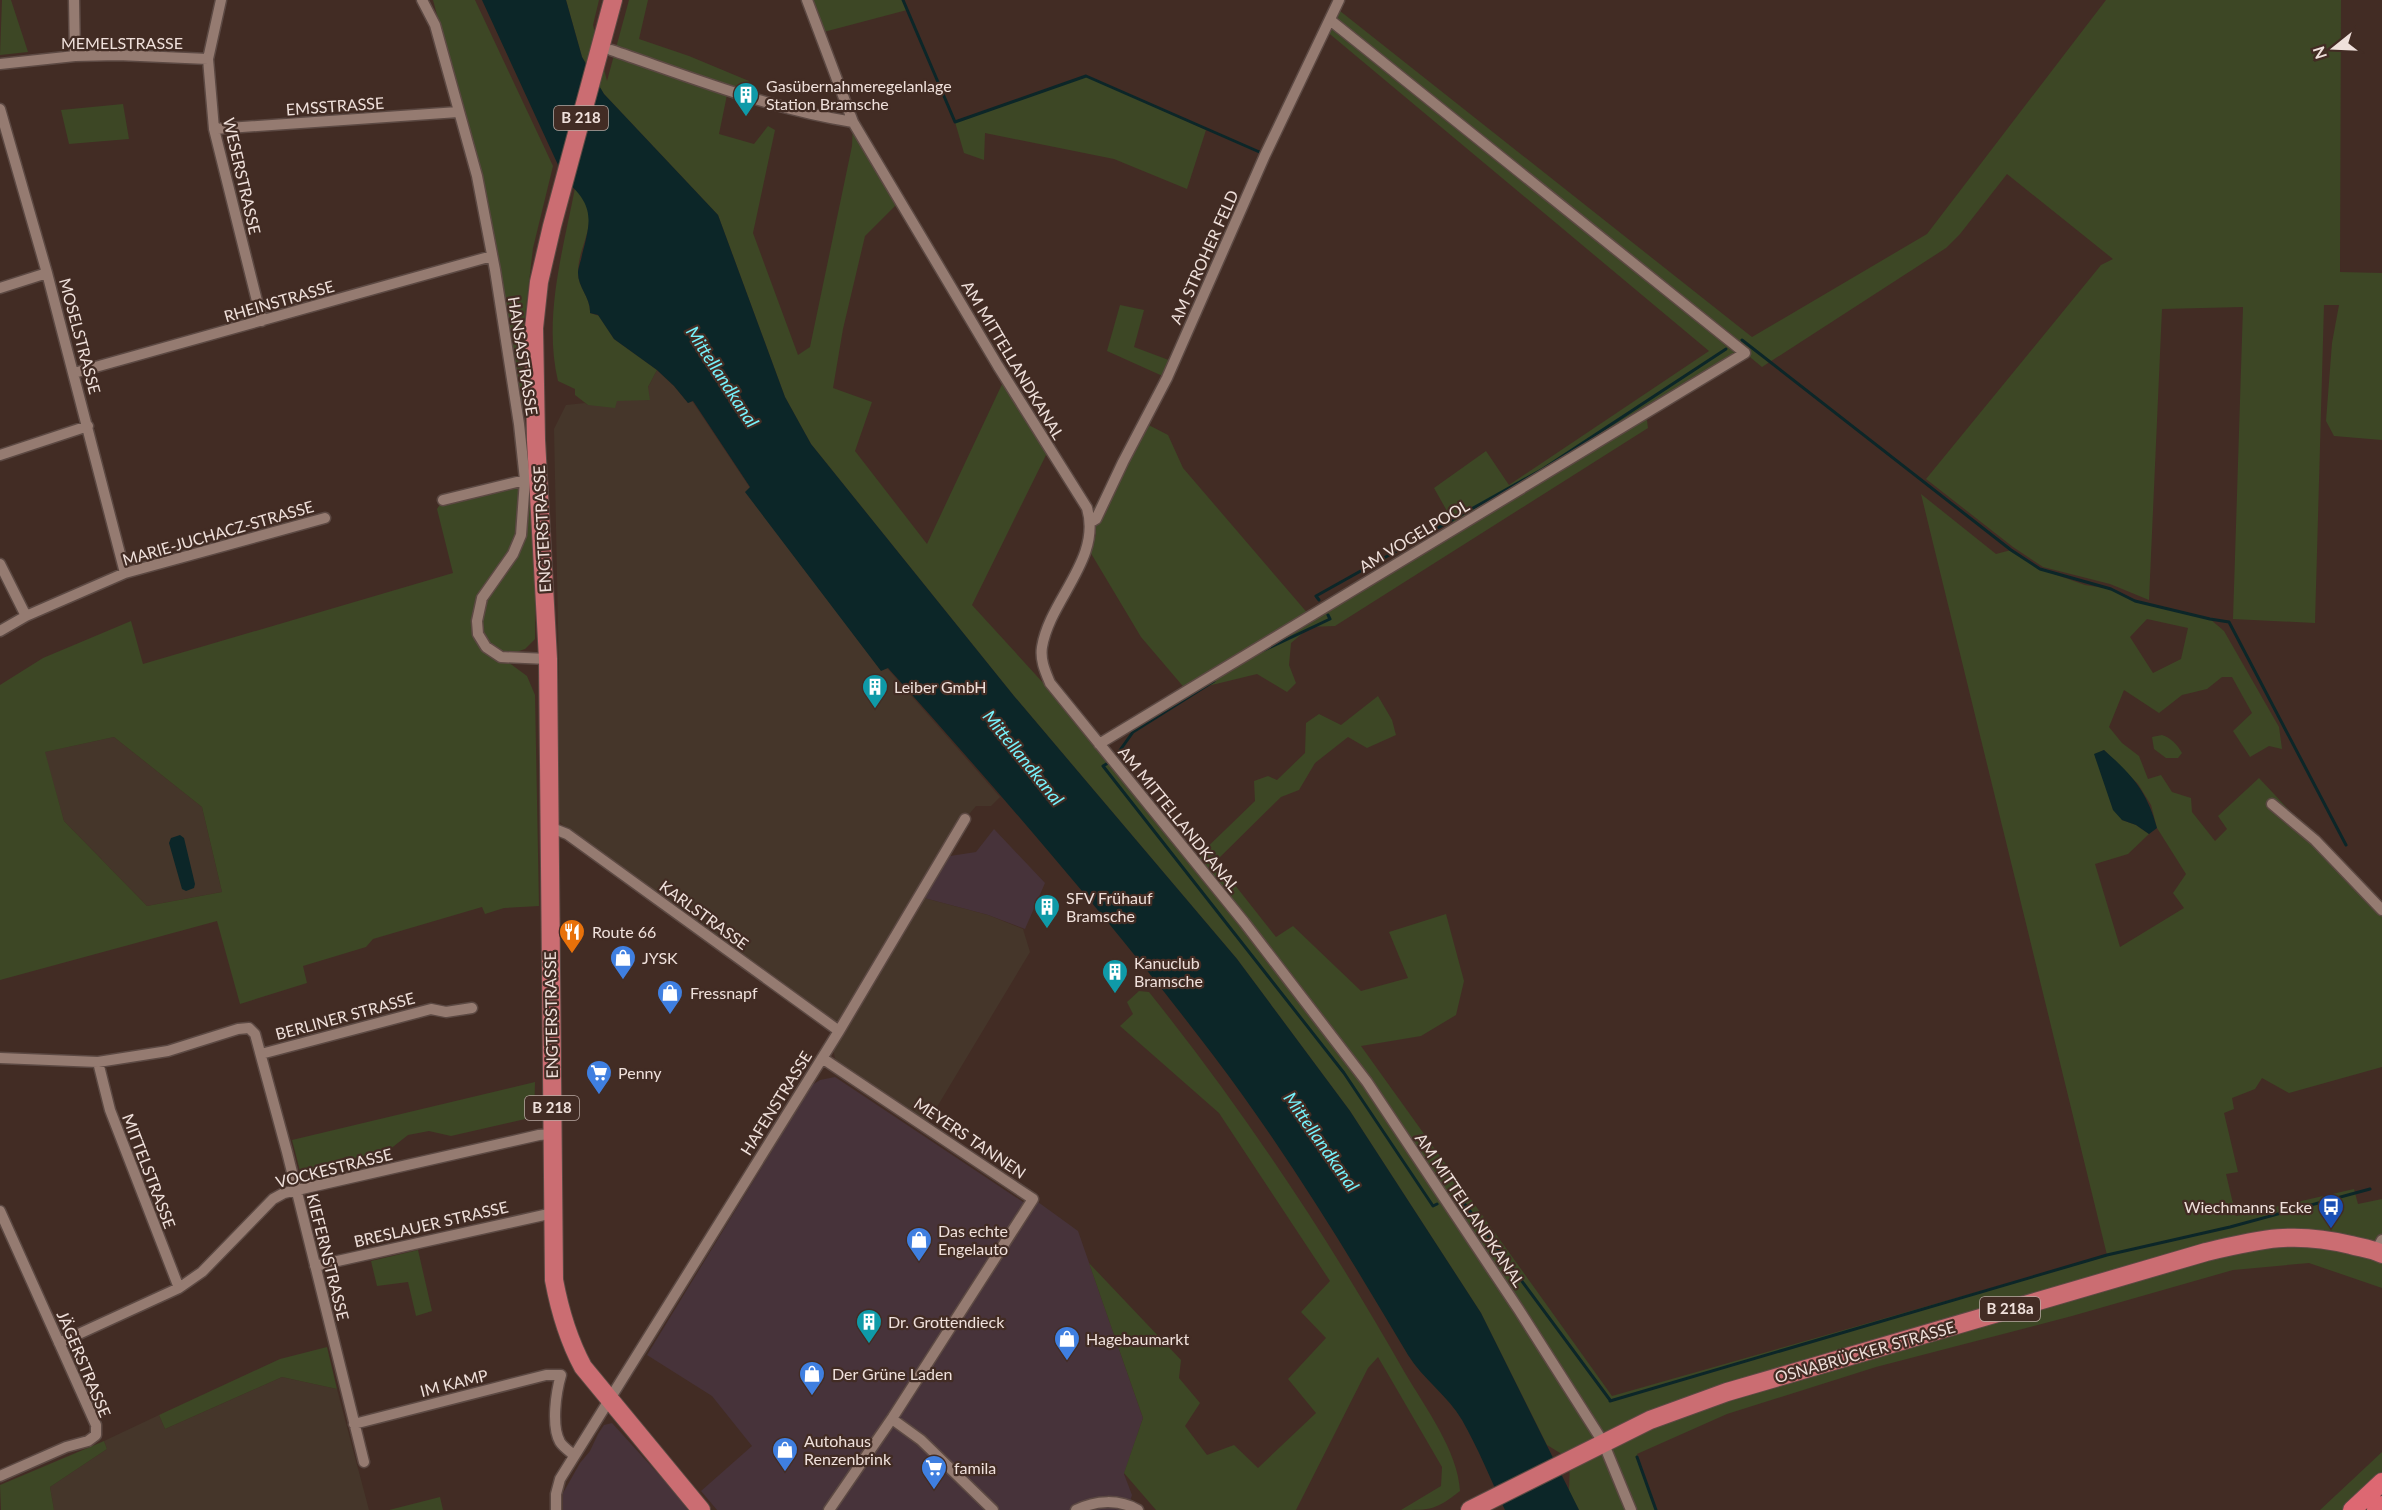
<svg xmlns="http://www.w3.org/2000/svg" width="2382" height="1510" font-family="Lato,sans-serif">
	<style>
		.commercial { fill: #47333a }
		.industrial { fill: #45362a }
		.green { fill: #3d4725; fill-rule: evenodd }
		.water { fill: #0c2628 }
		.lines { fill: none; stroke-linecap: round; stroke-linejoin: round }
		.stream { stroke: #0c2628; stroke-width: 3 }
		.minor-casing { stroke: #5c4943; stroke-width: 13 }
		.primary-casing { stroke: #5c4943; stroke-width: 20 }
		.trunk-casing { stroke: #5c4943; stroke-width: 20 }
		.minor { stroke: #957b71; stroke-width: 10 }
		.primary { stroke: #cb6d72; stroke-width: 18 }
		.trunk { stroke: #dd6872; stroke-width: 18 }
		.labels { text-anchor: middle; stroke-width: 4.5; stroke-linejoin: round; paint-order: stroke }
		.shield { fill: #422c24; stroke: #bbaaa4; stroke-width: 1.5 }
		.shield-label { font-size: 15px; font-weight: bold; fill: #efe0db }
		.street-label { font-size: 16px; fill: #efe0db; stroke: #422c24 }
		.poi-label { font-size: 16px; fill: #efe0db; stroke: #422c24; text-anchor: start }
		.water-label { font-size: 18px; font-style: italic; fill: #77f2fc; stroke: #422c24 }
	</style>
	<rect width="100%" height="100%" fill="#422c24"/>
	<!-- commercial -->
	<path class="commercial" d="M994,829L1045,883L1025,929L988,915L924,898L950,856L976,852Z
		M835,1077L1032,1208L1038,1202L1078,1231L1143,1418L1124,1474L1132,1495L1127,1510H717L701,1491L752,1446L712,1396L647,1355L806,1095L812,1085L820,1080Z
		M612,1423L671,1488L688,1510H563V1493L580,1463L590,1451L598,1434L604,1425Z"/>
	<!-- industrial -->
	<path class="industrial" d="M657,370L674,386L688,403L692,401L750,488L746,492L881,670L887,668L1000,797L991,806H976L965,819L839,1031L568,830L557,819L559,674L554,429L566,405L585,403L588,405L617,401L648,387Z
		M114,737L202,807L222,892L147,906L64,821L44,752Z
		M924,898L988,915L1023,929L1030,952L928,1122L836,1062L832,1045Z
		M282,1377L337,1389L369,1510H54L50,1487L107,1449L104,1441L159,1415L165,1429Z"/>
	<!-- green -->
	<path class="green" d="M2,0H11L28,52L0,55Z
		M433,0H475L553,166L533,248L523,333L522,398L536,557L535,639L525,649L501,657L527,676L535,695L539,906L504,908L485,914L482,907L373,939L366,947L303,966L307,983L240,1004L217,921L0,980V685L43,658L131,621L143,664L453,573L437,509L443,500L524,480L519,424L463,112ZM114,737L202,807L222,892L147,906L64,821L45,752Z
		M566,0H599L593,25L607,81L629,0H648L639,39L689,56L749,81L745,95L728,90L719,134L754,144L768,126L775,130L753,233L798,355L810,347L852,146L853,122L900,201L865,236L843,329L833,388L872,402L855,451L927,544L1004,380L1048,451L972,605L1099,744L1195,859L1255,801L1254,781L1268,776L1277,780L1305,753L1306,723L1319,714L1341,725L1378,696L1392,720L1396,735L1367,748L1348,737L1315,763L1299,790L1281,797L1216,861L1276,937L1293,926L1361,991L1408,978L1389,932L1446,914L1464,981L1456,1015L1421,1036L1361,1046L1612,1396L2107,1255L1921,494L1996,554L2011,550L2040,569L2085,585L2111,589L2135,601L2210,619L2224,631L2279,727L2282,749L2269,746L2250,757L2233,731L2252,713L2232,677H2222L2207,689L2182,695L2159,713L2124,690L2109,727L2122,743L2139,756L2148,779L2161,775L2172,792L2191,798L2192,812L2215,841L2227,829L2218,816L2259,778L2382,910V1067L2289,1093L2262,1078L2255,1089L2232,1098L2234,1109L2224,1113L2238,1172L2226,1174L2236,1216L2354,1189L2358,1204L2382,1199V1288L2309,1263L2233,1270L2072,1316L1876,1367L1727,1414L1637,1454L1657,1510H1579L1569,1491L1570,1459L1547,1445L1481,1313L1350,1111L1237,959L1014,696L811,444L785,397L718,215L604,94L582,57ZM2147,619L2188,628L2181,659L2153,673L2130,637ZM2104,750L2138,784L2151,805L2157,828L2186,874L2173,893L2184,908L2120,947L2095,864L2128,854L2149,834L2136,825L2122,820L2096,759L2095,754Z
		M807,0H903L907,10L820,33Z
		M2106,0H2341L2340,272L2382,273V440L2334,436L2326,421L2332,343L2339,305H2324L2315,623L2233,619L2243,307L2162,309L2149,600L2110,584L2043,567L2013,547L1926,479L2101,265L2113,259L2007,174L1960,234L1946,248L1762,367L1745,353L1646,413L1648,428L1335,626L1310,627L1291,643L1289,665L1296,683L1287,692L1257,674L1187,691L1141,637L1089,550L1096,535L1088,520L1139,420L1168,435L1183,468L1310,616L1456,527L1434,488L1486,451L1509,485L1709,351L1325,30L1335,7L1752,337L1927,234Z
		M1086,76L1206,130L1187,189L1114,159L985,133L984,160L964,153L955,122Z
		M123,104L129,139L69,144L61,110Z
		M575,188C605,219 578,241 578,273C578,287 591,298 590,313L599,316L614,339L657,370L648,387L650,400L617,401L615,408L588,405L575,395V389L558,381C543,318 563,250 575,188Z
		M1120,305L1144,310L1134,347L1174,362L1167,378L1107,351Z
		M2162,735C2171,738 2177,744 2182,753L2178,758H2166L2154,749L2152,737Z
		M1139,991L1149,992C1245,1112 1329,1239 1405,1373C1425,1407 1458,1451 1460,1491C1436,1510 1431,1510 1401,1510L1441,1486L1442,1467L1378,1357L1368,1368L1296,1510H1156L1124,1473L1143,1418L1089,1263L1181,1360L1179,1378L1200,1403L1185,1426L1207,1455L1234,1445L1258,1468L1316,1413L1288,1379L1326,1338L1301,1312L1330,1281L1219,1113L1120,1026L1133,1014L1127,1002Z
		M535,1082L534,1117L451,1136L429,1131L408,1135L389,1150L300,1171L292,1140Z
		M418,1250L432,1311L416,1316L408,1282L377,1286L371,1261Z
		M327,1347L337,1389L282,1377L165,1429L159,1415L280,1359Z
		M104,1441L107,1449L50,1487L54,1510H1L0,1485Z
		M2382,1452V1482L2352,1510H2320Z
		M440,1497L443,1510H389Z"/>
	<!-- water -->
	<path class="water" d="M482,0H566L582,57L604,94L718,215L785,397L811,444L1014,696L1237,959L1350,1111L1481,1313L1579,1510H1505C1491,1480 1478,1448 1462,1420C1448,1396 1423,1379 1408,1355C1347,1252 1285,1150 1213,1055C1111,921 1000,793 888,668L881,671L745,492L750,487L693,401L688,403L674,386L657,370L614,339L598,315L590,313C591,298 578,288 578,273C578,268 581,261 582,255C591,220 595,206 565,180Z
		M2104,750C2132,775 2147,791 2157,828L2149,834L2136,825L2122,820L2113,810L2094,754Z
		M180,835L184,838L195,884L194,888L186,891L182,889L169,843L171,838Z"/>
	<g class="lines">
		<!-- stream -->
		<path class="stream" d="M903,0L955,122L1086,76L1264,154
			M1742,340L2011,550L2040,569L2111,589L2135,601L2210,619L2229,622L2346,845
			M1319,600L1316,596L1543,469L1726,349
			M1260,652L1330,619L1328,615
			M1118,753L1133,732L1214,681
			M1108,763L1103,766L1344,1073L1433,1206L1437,1204
			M1454,1197L1458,1195L1610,1400
			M1610,1401L2107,1255L2230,1227L2370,1189
			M1637,1457L1656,1510"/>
		<defs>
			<path id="minor" d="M74,0L75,56
				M221,0L208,59L214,129L262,321
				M422,0L435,25L477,176L495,270L519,424L525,480L521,535L513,554L482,598L477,621L478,634L486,647L501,657L548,659
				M807,0L853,122L998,366L1087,508C1102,559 1050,599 1042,647C1040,660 1045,671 1050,683L1244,922L1367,1082L1519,1310L1603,1442L1631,1510
				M611,50C690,77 770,109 853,122
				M0,64L75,56L118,55L208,59
				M0,109L47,273L125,573
				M214,129L458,112
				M0,288L47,273
				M74,373L492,256
				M0,455L88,426
				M443,500L525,480
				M1091,522L1096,519L1123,462L1167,378L1265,155L1339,0
				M0,564L26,616
				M0,631L26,616L125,573L325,518
				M1099,744L1745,353L1330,20
				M2272,804L2315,840L2382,910
				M548,830H557L567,834L839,1031
				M261,1054L431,1009L446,1012L472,1008
				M0,1058L98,1062L168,1051L238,1029L249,1028L255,1034L287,1152L364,1462
				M822,1058L1033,1199L893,1417L829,1510
				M98,1062L110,1110L179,1288
				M0,1211L96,1425V1435L88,1441L66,1447L0,1476
				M2376,1251L2382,1240
				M315,1266L553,1213
				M59,1343L179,1288L202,1272L273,1199L284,1193L539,1135L553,1134
				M892,1419L921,1440L993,1510
				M354,1424L546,1375H561C556,1392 551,1426 560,1442C563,1447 569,1451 574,1455
				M556,1510V1494L560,1479L839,1031L965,819
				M1076,1510C1096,1500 1119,1499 1138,1510"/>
			<path id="primary" d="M613,0L552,226L539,282L534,328L536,440L548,659L554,1280C560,1312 568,1339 583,1367L701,1510
				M1470,1510L1650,1420L1727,1392L2206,1252C2261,1239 2294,1231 2351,1245C2362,1248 2373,1249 2382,1254"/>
			<path id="trunk" d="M2352,1510L2382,1482
				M2376,1510L2382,1505"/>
		</defs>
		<!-- minor casing -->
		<use href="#minor" class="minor-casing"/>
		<!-- primary casing -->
		<use href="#primary" class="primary-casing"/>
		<!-- trunk casing -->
		<use href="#trunk" class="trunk-casing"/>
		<!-- minor -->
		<use href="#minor" class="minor"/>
		<!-- primary -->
		<use href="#primary" class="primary"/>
		<!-- trunk -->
		<use href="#trunk" class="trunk"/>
	</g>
	<!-- icons -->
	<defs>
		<symbol id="building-pin" viewBox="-11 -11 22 30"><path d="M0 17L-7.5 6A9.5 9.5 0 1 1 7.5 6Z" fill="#0f9aa8" stroke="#422c24"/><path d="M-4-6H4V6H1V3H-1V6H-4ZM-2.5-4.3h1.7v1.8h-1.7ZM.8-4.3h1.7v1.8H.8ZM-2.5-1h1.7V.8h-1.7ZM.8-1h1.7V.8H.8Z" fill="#fff"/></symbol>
		<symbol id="restaurant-pin" viewBox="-11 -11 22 30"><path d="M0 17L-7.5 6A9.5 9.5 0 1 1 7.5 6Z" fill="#e8710a" stroke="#422c24"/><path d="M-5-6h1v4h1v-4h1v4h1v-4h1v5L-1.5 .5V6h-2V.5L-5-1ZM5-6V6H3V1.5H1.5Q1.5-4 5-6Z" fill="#fff"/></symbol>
		<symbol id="shop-pin" viewBox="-11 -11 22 30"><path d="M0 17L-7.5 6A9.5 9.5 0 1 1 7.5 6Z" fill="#3f7fe0" stroke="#422c24"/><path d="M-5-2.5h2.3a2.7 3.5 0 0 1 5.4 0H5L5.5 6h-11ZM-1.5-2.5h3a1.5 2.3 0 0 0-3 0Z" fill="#fff"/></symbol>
		<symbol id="supermarket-pin" viewBox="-11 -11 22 30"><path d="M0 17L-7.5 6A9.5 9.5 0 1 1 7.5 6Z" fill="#3f7fe0" stroke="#422c24"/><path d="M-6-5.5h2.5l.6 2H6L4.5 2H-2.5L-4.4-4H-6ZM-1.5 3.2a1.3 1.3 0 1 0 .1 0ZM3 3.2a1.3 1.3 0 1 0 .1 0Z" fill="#fff"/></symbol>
		<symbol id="bus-pin" viewBox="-11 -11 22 30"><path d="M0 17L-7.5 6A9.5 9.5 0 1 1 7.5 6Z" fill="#1a4fb4" stroke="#422c24"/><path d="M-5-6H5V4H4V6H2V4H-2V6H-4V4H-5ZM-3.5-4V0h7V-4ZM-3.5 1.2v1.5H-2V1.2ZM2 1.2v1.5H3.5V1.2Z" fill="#fff"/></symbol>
	</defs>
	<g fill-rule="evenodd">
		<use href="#building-pin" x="731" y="80" width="30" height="40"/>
		<use href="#building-pin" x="860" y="672" width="30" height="40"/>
		<use href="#building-pin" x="1032" y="892" width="30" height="40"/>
		<use href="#restaurant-pin" x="557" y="917" width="30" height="40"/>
		<use href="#shop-pin" x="608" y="943" width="30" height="40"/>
		<use href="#building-pin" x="1100" y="957" width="30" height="40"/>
		<use href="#shop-pin" x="655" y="978" width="30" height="40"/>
		<use href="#supermarket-pin" x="584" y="1058" width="30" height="40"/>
		<use href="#bus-pin" x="2316" y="1192" width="30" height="40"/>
		<use href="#shop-pin" x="904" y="1225" width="30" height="40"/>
		<use href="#building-pin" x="854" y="1307" width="30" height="40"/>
		<use href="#shop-pin" x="1052" y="1324" width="30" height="40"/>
		<use href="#shop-pin" x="797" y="1359" width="30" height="40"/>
		<use href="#shop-pin" x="770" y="1435" width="30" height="40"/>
		<use href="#supermarket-pin" x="919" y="1453" width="30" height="40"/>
	</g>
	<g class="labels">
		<!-- shield labels -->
		<g class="shield">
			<rect x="554" y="106" width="54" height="24" rx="4.5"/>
			<rect x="525" y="1096" width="54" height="24" rx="4.5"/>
			<rect x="1980" y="1297" width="60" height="24" rx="4.5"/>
		</g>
		<g class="shield-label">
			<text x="581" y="123">B 218</text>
			<text x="552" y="1113">B 218</text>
			<text x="2010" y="1314">B 218a</text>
		</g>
		<!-- street labels -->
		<g class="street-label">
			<text x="122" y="49">MEMELSTRASSE</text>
			<text transform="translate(335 106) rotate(-4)" y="6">EMSSTRASSE</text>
			<text transform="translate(242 176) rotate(77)" y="6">WESERSTRASSE</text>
			<text transform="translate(1204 257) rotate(-66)" y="6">AM STROHER FELD</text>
			<text transform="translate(279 301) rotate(-16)" y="6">RHEINSTRASSE</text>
			<text transform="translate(80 336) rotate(75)" y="6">MOSELSTRASSE</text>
			<text transform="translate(523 356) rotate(81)" y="6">HANSASTRASSE</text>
			<text transform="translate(1013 360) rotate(59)" y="6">AM MITTELLANDKANAL</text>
			<text transform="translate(542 529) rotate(-93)" y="6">ENGTERSTRASSE</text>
			<text transform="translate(218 533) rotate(-16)" y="6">MARIE-JUCHACZ-STRASSE</text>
			<text transform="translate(1414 536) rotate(-31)" y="6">AM VOGELPOOL</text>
			<text transform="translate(1179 819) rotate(51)" y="6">AM MITTELLANDKANAL</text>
			<text transform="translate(704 915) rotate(36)" y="6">KARLSTRASSE</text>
			<text transform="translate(551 1015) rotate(-91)" y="6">ENGTERSTRASSE</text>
			<text transform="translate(345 1016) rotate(-15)" y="6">BERLINER STRASSE</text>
			<text transform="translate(776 1103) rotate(-58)" y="6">HAFENSTRASSE</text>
			<text transform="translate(970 1138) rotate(34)" y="6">MEYERS TANNEN</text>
			<text transform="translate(334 1168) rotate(-14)" y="6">VOCKESTRASSE</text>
			<text transform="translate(149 1171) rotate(69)" y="6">MITTELSTRASSE</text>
			<text transform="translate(1470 1210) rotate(56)" y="6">AM MITTELLANDKANAL</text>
			<text transform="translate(431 1224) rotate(-13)" y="6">BRESLAUER STRASSE</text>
			<text transform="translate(328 1257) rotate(76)" y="6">KIEFERNSTRASSE</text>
			<text transform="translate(1865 1352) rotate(-16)" y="6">OSNABRÜCKER STRASSE</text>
			<text transform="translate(84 1364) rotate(67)" y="6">JÄGERSTRASSE</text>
			<text transform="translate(454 1383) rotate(-14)" y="6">IM KAMP</text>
		</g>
		<!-- poi labels -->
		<g class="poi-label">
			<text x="766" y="92">Gasübernahmeregelanlage<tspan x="766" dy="18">Station Bramsche</tspan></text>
			<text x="894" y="693">Leiber GmbH</text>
			<text x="1066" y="904">SFV Frühauf<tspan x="1066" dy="18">Bramsche</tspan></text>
			<text x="592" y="938">Route 66</text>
			<text x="642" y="964">JYSK</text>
			<text x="1134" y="969">Kanuclub<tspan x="1134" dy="18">Bramsche</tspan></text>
			<text x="690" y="999">Fressnapf</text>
			<text x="618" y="1079">Penny</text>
			<text x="2312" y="1213" text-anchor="end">Wiechmanns Ecke</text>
			<text x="938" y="1237">Das echte<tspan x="938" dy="18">Engelauto</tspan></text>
			<text x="888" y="1328">Dr. Grottendieck</text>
			<text x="1086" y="1345">Hagebaumarkt</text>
			<text x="832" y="1380">Der Grüne Laden</text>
			<text x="804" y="1447">Autohaus<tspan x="804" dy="18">Renzenbrink</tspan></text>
			<text x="954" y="1474">famila</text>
		</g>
		<!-- water labels -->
		<g class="water-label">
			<text transform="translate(722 377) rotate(57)" y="6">Mittellandkanal</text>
			<text transform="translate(1023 758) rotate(51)" y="6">Mittellandkanal</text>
			<text transform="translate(1321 1142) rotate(55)" y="6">Mittellandkanal</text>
		</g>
	</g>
	<!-- north arrow -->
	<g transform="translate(2334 48) rotate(252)" stroke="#422c24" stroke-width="4.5" paint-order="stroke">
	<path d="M0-4.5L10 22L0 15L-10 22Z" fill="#efe0db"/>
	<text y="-9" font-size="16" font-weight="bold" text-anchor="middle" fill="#efe0db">N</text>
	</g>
</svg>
